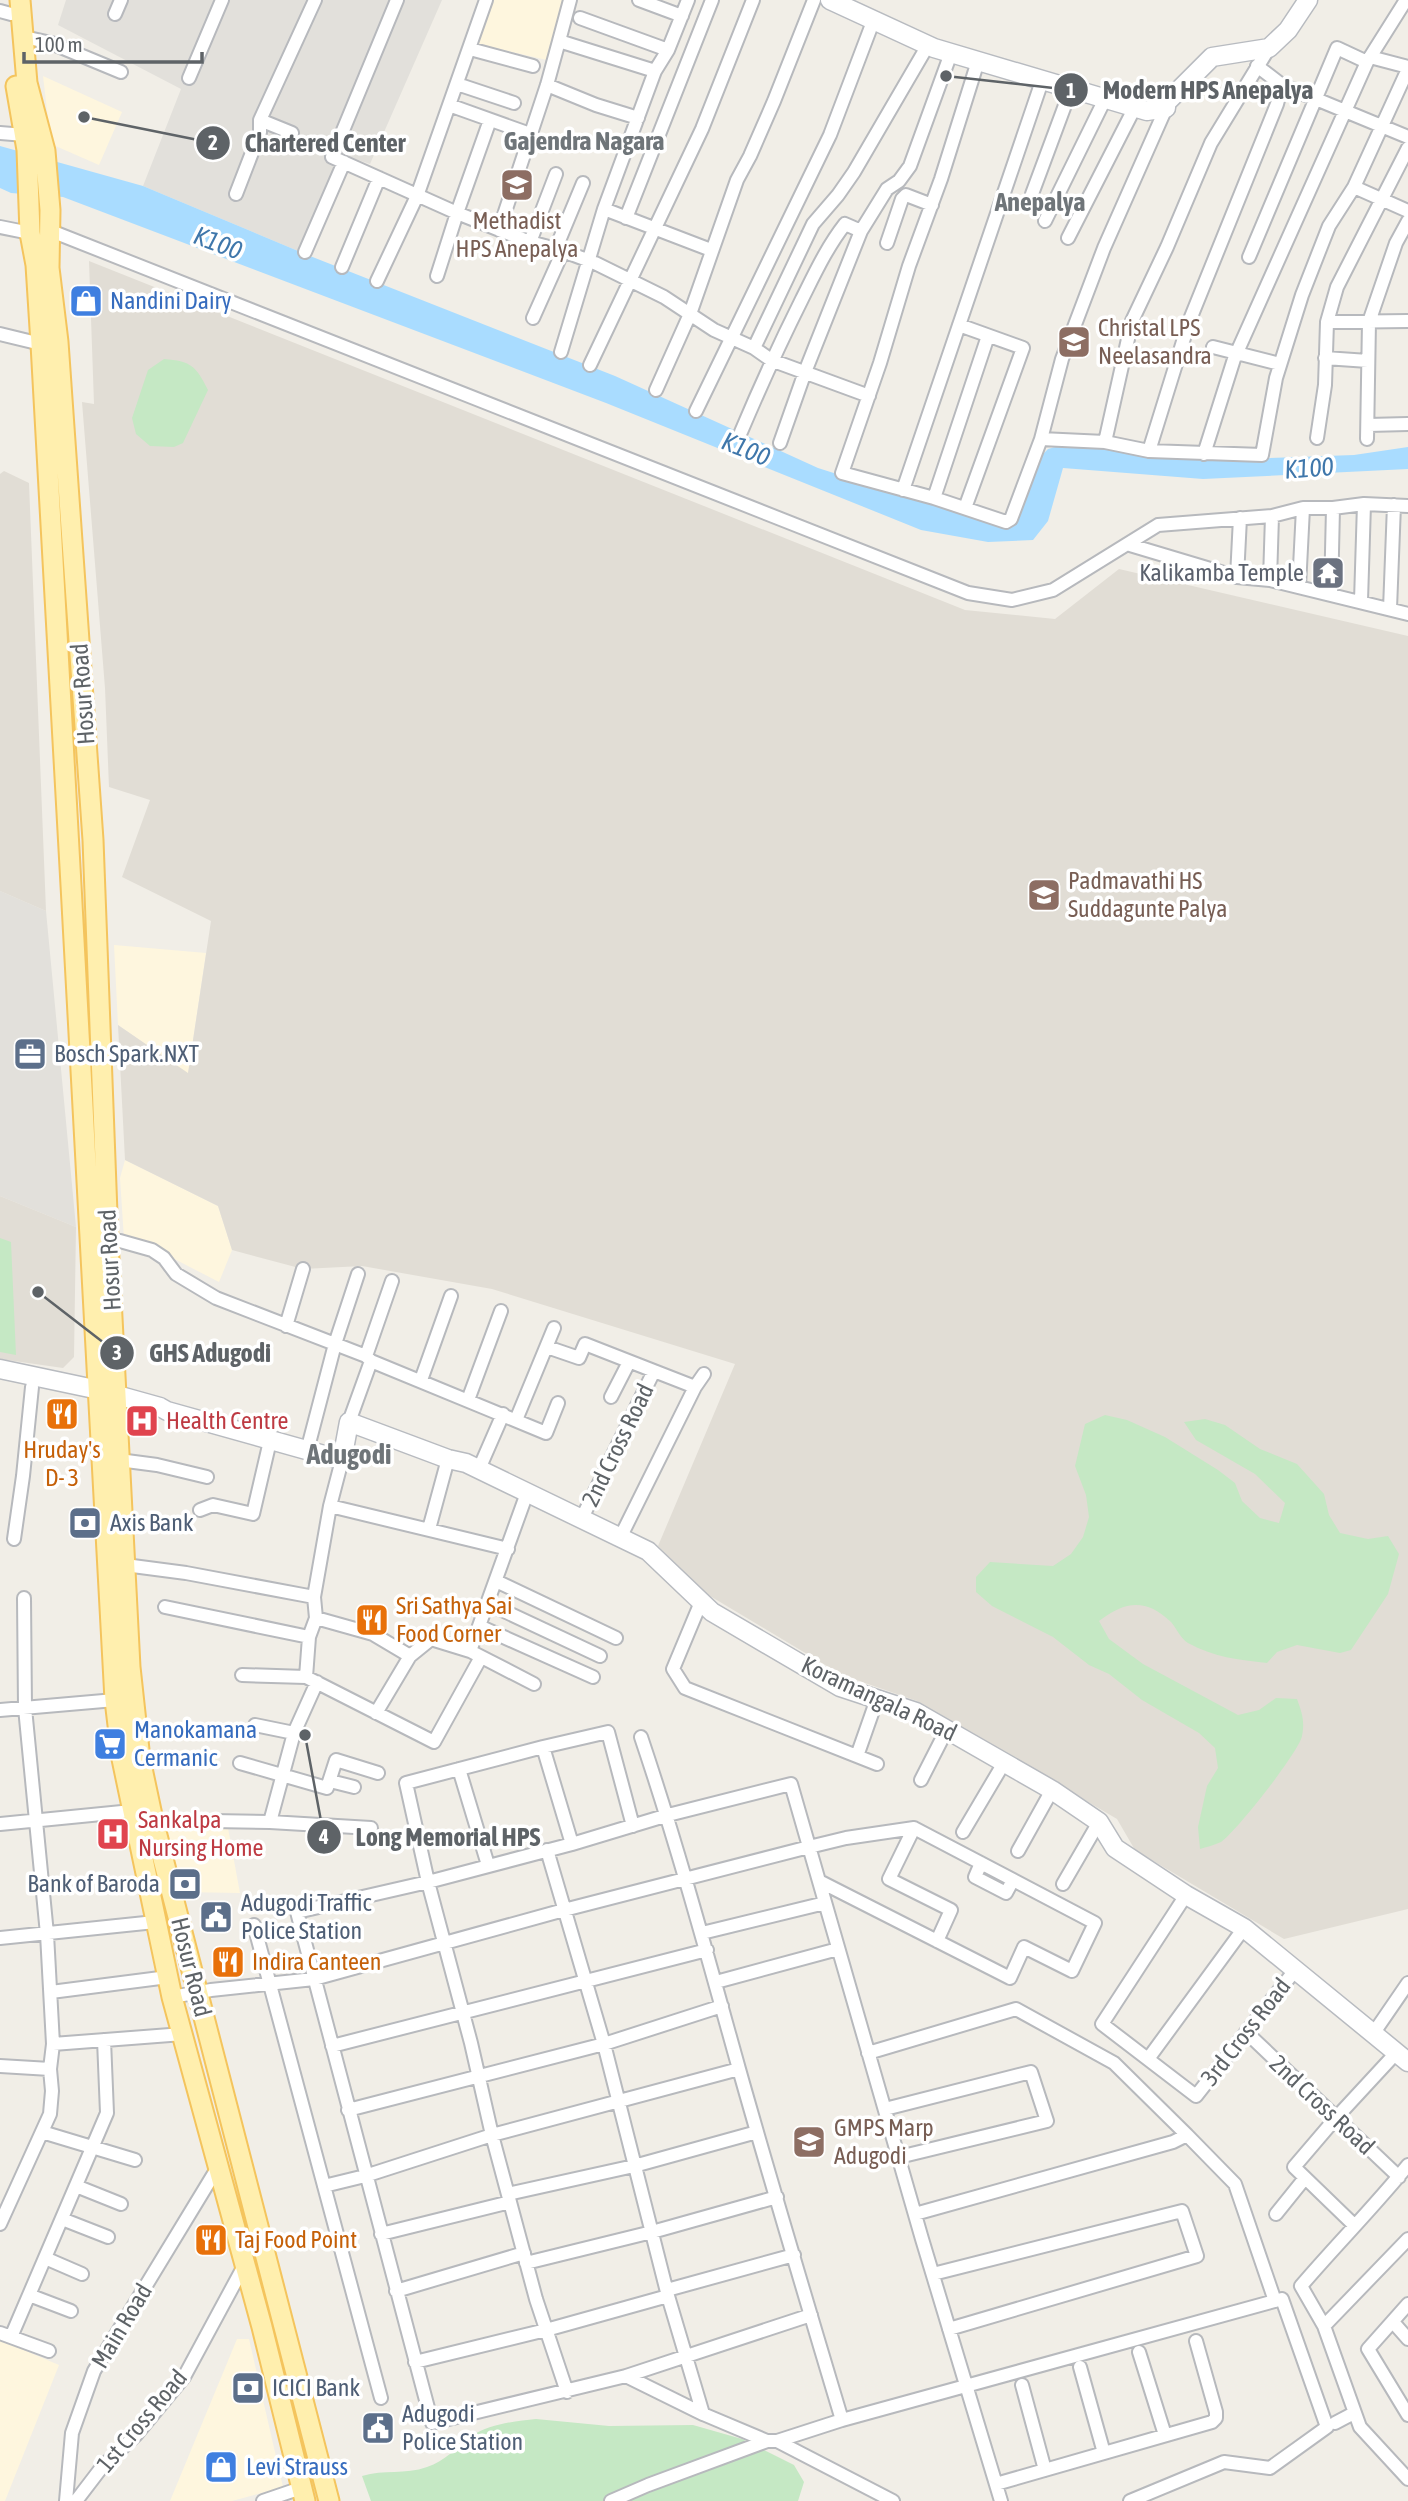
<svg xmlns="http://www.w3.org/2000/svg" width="1408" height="2501" font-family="'Asap Condensed',sans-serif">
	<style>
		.commercial { fill: #fef6de }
		.industrial { fill: #e2e0db }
		.education { fill: #e1ddd5 }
		.green { fill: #c5e8c4 }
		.water { fill: #a9dcff }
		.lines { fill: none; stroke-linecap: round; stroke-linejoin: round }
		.street-casing { stroke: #b7b9bd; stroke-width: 16 }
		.secondary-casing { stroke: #b8bbc0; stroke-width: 21 }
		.primary-casing { stroke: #f4c45d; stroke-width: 23 }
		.street { stroke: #fff; stroke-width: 12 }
		.secondary { stroke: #fff; stroke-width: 18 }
		.primary { stroke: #ffefae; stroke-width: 19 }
		.labels { text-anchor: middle; stroke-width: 7; stroke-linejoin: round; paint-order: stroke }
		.education-label { font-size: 24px; fill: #785e54; stroke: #fff; text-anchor: start }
		.shop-label { font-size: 24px; fill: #366cbe; stroke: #fff; text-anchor: start }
		.worship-label { font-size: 24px; fill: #5b616d; stroke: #fff; text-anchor: end }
		.street-label { font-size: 24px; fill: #5e6367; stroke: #fff }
		.service-label { font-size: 24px; fill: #4e5e75; stroke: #fff; text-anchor: start }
		.health-label { font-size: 24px; fill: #be3a42; stroke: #fff; text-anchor: start }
		.food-label { font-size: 24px; fill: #c56008; stroke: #fff; text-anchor: start }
		.neighbourhood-label { font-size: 26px; font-weight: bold; fill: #6f7579; stroke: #fff }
		.water-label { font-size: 26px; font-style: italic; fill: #3f77ab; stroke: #fff }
		.quarter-label { font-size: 28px; font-weight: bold; fill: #6f7579; stroke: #fff }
		.leader { fill: none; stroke: #5e6367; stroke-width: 2.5 }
		.callout-dot { fill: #5e6367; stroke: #fff; stroke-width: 2.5 }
		.mark-label { font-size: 21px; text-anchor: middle; font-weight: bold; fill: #fff }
		.callout-label { font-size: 26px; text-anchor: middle; font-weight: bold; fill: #5e6367; stroke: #fff; stroke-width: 7; stroke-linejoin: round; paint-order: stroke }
	</style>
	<rect width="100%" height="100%" fill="#f1eee7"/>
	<!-- commercial -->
	<path class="commercial" d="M489,0H567L551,61L474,43Z
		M43,76L122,112L99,165L51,144Z
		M114,945L206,953L188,1074L118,1025Z
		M125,1160L218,1206L232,1250L219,1282L155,1249L124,1239L120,1178Z
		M228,1828L240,1893L180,1892L166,1830Z
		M237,2339H249L283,2487L232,2501H170Z
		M0,2340L59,2365L5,2501H0Z"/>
	<!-- industrial -->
	<path class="industrial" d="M66,0H442L370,164L349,157L310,256L143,186L181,89L58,25Z
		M0,891L46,911L76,1227L0,1196Z"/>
	<!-- education -->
	<path class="education" d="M89,261L965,610L1055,619L1119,569L1408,636V1909L1284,1939L1135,1850L1117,1819L917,1701L842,1675L705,1593L658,1546L735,1364L492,1289L362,1266L303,1269L232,1250L218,1206L125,1160L118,1025L188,1073L211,921L122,877L150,800L109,787L105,688L82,402L94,404Z
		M4,471L29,483L46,911L0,891V474Z
		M0,1196L76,1227L74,1357L63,1368L0,1359Z"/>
	<!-- green -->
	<path class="green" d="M164,359C191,361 196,366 208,390L183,443L174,447L150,446L136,434L132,418L148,370Z
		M0,1238L11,1242L16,1355L0,1352Z
		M1105,1415L1127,1420L1165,1437L1218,1470L1235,1483L1242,1501L1260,1518L1279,1523L1285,1503L1255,1474L1196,1440L1184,1422L1205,1419L1225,1425L1260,1449L1297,1464L1324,1494L1329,1515L1340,1533L1368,1539L1388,1536L1399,1554L1388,1594L1351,1650L1340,1653L1297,1645L1277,1652L1267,1663C1239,1660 1213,1657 1188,1643C1181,1639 1177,1629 1171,1622C1146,1598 1125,1601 1099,1621L1109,1639L1143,1664L1238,1715L1259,1710L1276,1698L1297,1699C1302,1713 1305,1721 1302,1736C1299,1752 1235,1833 1221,1842C1215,1845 1206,1847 1200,1849L1198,1827L1207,1786L1218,1768L1215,1748L1199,1733L1142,1700L1109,1674L1089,1665L1053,1637L992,1606L976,1592V1577L990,1562L1053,1566L1071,1554L1083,1537L1089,1517L1086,1495L1075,1466L1085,1424Z
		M536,2419L609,2426L693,2425L742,2439L794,2465L804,2482L798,2501H371L362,2476C384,2469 405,2475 427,2467C445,2461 457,2447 472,2436C489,2424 516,2421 536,2419Z"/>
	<!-- water -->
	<path class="water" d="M0,146L143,186L310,256L615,376L818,468L934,505L1010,526L1038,459L1048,449L1055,447L1090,445L1244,459L1354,455L1408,447V469L1203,479L1063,468L1048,521L1033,540L988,542L921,530L606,403L63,197L11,193L0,188Z"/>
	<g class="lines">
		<defs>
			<path id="street" d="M397,0L332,157L457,213L530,242L563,251L595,263L664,297L714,330L754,348L771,360L869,396
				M570,0L559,41L655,71
				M639,0L682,16
				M0,11L11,14
				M115,14L121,0
				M580,18L668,50
				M24,37L51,43L121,72
				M470,49L533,66
				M1370,57L1408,67
				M978,61L941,179L909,266L880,363L842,473L934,498L1006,522L1011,519L1041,439
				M1257,66L1282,85L1408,137
				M189,78L222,0
				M457,84L514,103
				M547,85L596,105L638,118
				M449,105L530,134
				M1166,108L1104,248L1062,359L1041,439L1105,442L1149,451L1262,455L1276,378L1302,295L1329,226L1354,187L1408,69
				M260,120L292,133
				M0,133L25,135
				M1354,187L1408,211
				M236,194L260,132V120L315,0
				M1032,194L1071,89
				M604,209L711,250
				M626,218L712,0
				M1045,221L1105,99
				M0,227L30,233
				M499,230L547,85L559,41
				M51,231L968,593L1012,600L1053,590L1158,525L1272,516L1303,508H1333L1364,504L1408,506
				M861,231L887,189L899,181L910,166L951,53
				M1068,238L1135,107
				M530,242L556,174
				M887,243L902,199L906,195L932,205
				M556,248L583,183
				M305,252L344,162
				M1249,257L1337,48L1367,62
				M342,267L379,178
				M437,276L457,213L490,120
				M377,281L417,196L486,0
				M533,318L563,251
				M1327,322L1408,321
				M959,325L1023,348L965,508
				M0,334L41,344
				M1213,347L1280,364
				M754,348L813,224L838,195L854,172L928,45
				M561,352L604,209L655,71L668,50L688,0
				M1325,358L1368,361
				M590,365L702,129L753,0
				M656,390L690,314L737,180L750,156L774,101L814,0
				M696,411L830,135L874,19
				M1368,425L1408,424
				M741,432C760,387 780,343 802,299C815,273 827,247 845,224L861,231L805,372L780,443
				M1317,438L1325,385L1327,322L1337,287L1408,148
				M1367,439L1369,322L1396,243L1408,221
				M1105,442L1132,321L1167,247L1211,143L1269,48
				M1149,451L1189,322L1277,104L1282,85
				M1204,454L1234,359L1367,62L1406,0
				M903,490L1042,81
				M934,498L988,336
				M1130,545L1237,577L1270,580L1408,614
				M1237,577L1240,518
				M1270,580L1272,516
				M1299,587L1303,508
				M1331,595L1333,508
				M1361,601L1364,504
				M1390,609L1394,505
				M108,1240L120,1241L152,1250L164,1258L176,1274L216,1298L366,1356L371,1361L546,1433L558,1403
				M286,1326L303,1269
				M547,1347L579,1358L585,1344L654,1371
				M366,1356L392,1281
				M421,1380L451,1296
				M611,1397L629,1362
				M468,1400L501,1311
				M516,1420L554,1328
				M349,1422L371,1361
				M307,1451L335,1344L358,1274
				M119,1460L157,1465L207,1477
				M479,1469L503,1414
				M527,1493L470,1651L534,1684
				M330,1506L508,1549
				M200,1510L213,1505L253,1514L270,1441
				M581,1520L654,1371L695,1387
				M429,1529L448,1459
				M620,1538L695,1387L704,1374
				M14,1539L23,1476L32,1387
				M125,1565L186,1573L314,1597
				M496,1581L616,1638
				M701,1602L673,1669L685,1688L877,1764
				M487,1603L600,1656
				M165,1607L309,1637
				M316,1618L373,1634L410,1656
				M479,1626L593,1677
				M242,1675L306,1677L434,1742L481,1657
				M306,1677L309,1637L316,1618L314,1597L330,1506L342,1460
				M0,1710L115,1700
				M376,1713L410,1656L431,1639L470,1651
				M255,1725L294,1733
				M641,1737C678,1847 708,1958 739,2069C772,2186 807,2303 842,2420
				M543,1747L608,1732L633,1826
				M857,1756L877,1699
				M240,1763L327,1788L336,1760L378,1773
				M459,1769L488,1865
				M921,1780L947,1729
				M330,1781L354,1787
				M153,1820L270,1822L371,1828
				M270,1822L294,1733L317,1682
				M0,1824L132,1811
				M914,1828L889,1879L951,1910L937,1941
				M963,1832L1005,1761
				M547,1850L604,2044L668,2296L703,2414L767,2441
				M1018,1851L1052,1790
				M981,1863L975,1877L1006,1893L1013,1880
				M1063,1884L1099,1822
				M1186,1895L1102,2024L1196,2096L1296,1969
				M254,1925L381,2398
				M702,1933L825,1903
				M0,1938L155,1922
				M716,1982L838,1949
				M51,1992L168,1977
				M172,1997L211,1990L314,1979L564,1910L809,1847L846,1838L914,1828L1095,1923L1072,1971L1024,1947L1010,1978L819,1881
				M1246,2032L1399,2177
				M1373,2034L1408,1983
				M53,2044L183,2034
				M332,2046L707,1950
				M868,2053L1016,2009L1114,2063L1187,2135L1173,2142L915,2214
				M1148,2059L1244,1928
				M0,2066L50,2069
				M885,2109L1031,2072L1047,2121L899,2157
				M348,2110L604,2044L722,2006
				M42,2132L135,2160
				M1187,2135L1235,2184L1275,2301
				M1408,2165C1374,2207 1336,2245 1301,2286L1324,2326L1360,2427L1408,2479
				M76,2186L121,2204
				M324,2186L365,2176L492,2135L739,2069
				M508,2194L634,2166L757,2132
				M1276,2214L1305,2178
				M62,2219L108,2237
				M0,2224L50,2114L52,2091L50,2069L53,2044L47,1934L25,1708L24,1598
				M1354,2225L1294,2167L1335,2119L1396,2053
				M381,2234L510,2202
				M45,2258L82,2274
				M526,2263L652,2232L777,2197
				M933,2274L1182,2211L1197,2256L949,2329
				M667,2290L794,2255
				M396,2291L524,2253
				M29,2295L71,2311
				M1408,2304L1368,2349L1408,2415
				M811,2315L626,2376L432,2423L297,1912L428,1882L572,1844L668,1815L791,1784L922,2239L1001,2501
				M1393,2322L1408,2339
				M1324,2326L1408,2239
				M0,2333L49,2351
				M11,2337L107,2113L104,2040
				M1139,2352L1165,2435
				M415,2362L546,2330L668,2296
				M1080,2367L1104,2453
				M626,2376L703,2414
				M1022,2385L1045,2470
				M567,2392L536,2299L492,2135L471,2043L428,1882L406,1783L543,1747L572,1844
				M1335,2423L1354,2413
				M777,2441L893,2501
				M996,2484L1212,2422L1216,2418V2412L1196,2341
				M66,2501L72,2433L94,2371L218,2167
				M76,2501L102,2467L136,2435L184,2377L245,2264
				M263,2501L301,2488
				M611,2501L648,2485L767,2441H777L842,2420L1282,2299L1327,2427L1270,2468L1224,2462L1130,2501"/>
			<path id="secondary" d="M830,0L934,48L1147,111L1166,108V103L1212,57L1269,48L1288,30L1308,0
				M0,1369L99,1390L160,1407L167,1411L342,1460L349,1422L448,1459L466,1463L648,1551L712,1612L840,1687L916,1712L1052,1790L1099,1822L1115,1848L1186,1895L1244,1928L1408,2062"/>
			<path id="primary" d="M20,0L27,83L45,151L50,210L49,268L58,342L93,840L108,1240L130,1667L140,1759L153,1820L329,2501
				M16,86L27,150L30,233L36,265L41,344C65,796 93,1248 115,1700L122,1759L172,1997L262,2327L305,2501"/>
		</defs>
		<!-- street casing -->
		<use href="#street" class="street-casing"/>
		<!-- secondary casing -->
		<use href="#secondary" class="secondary-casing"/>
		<!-- primary casing -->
		<use href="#primary" class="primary-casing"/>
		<!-- street -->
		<use href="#street" class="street"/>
		<!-- secondary -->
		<use href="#secondary" class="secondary"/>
		<!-- primary -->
		<use href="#primary" class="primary"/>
	</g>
	<!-- icons -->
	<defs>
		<symbol id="school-square" viewBox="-11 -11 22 22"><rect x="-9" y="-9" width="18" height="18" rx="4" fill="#8d6e63" stroke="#fff"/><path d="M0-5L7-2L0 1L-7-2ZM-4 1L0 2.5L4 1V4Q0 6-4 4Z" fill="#fff"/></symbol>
		<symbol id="shop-square" viewBox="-11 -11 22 22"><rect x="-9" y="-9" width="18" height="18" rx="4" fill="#3f7fe0" stroke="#fff"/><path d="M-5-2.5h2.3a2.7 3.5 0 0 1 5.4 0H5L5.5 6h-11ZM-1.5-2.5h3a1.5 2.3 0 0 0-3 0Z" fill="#fff"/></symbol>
		<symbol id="temple-square" viewBox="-11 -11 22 22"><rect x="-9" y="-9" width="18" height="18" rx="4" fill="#6b7280" stroke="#fff"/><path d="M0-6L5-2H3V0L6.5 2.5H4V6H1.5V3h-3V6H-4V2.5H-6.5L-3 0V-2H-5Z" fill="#fff"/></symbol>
		<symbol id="office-square" viewBox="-11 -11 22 22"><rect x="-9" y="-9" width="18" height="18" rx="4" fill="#5c6f8a" stroke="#fff"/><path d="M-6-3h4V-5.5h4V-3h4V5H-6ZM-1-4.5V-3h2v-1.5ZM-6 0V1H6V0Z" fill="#fff"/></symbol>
		<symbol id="restaurant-square" viewBox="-11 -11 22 22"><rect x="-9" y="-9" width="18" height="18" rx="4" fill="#e8710a" stroke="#fff"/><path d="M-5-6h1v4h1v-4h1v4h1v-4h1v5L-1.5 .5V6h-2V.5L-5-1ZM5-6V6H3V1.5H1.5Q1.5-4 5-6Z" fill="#fff"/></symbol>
		<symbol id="hospital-square" viewBox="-11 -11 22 22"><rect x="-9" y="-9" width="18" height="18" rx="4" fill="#e0444e" stroke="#fff"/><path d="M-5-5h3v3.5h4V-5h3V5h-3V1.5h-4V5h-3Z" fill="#fff"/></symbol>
		<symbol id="bank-square" viewBox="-11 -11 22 22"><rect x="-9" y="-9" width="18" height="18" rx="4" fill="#5c6f8a" stroke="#fff"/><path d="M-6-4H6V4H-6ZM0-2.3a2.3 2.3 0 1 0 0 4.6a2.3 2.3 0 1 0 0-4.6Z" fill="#fff"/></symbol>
		<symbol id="supermarket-square" viewBox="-11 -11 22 22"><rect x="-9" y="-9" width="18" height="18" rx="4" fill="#3f7fe0" stroke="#fff"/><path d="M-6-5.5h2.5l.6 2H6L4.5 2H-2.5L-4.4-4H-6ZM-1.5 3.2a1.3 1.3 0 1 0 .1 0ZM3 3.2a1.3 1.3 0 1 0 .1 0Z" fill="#fff"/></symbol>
		<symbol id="civic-square" viewBox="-11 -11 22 22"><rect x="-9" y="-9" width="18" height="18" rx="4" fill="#5c6f8a" stroke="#fff"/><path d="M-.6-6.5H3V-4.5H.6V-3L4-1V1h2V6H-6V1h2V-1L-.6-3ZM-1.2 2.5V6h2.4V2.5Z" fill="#fff"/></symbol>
	</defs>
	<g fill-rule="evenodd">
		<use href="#school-square" x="498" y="166" width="38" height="38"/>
		<use href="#shop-square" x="67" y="282" width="38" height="38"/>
		<use href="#school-square" x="1055" y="323" width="38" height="38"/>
		<use href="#temple-square" x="1309" y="554" width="38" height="38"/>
		<use href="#school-square" x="1025" y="876" width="38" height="38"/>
		<use href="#office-square" x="11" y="1035" width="38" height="38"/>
		<use href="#restaurant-square" x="43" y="1395" width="38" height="38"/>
		<use href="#hospital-square" x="123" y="1402" width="38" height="38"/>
		<use href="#bank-square" x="66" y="1504" width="38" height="38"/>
		<use href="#restaurant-square" x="353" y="1601" width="38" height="38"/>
		<use href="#supermarket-square" x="91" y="1725" width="38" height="38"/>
		<use href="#hospital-square" x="94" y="1815" width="38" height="38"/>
		<use href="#bank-square" x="166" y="1865" width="38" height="38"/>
		<use href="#civic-square" x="197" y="1898" width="38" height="38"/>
		<use href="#restaurant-square" x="209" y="1943" width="38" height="38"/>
		<use href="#school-square" x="790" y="2123" width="38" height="38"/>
		<use href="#restaurant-square" x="192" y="2221" width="38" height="38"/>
		<use href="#bank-square" x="229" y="2369" width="38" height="38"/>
		<use href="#civic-square" x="359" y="2409" width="38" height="38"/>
		<use href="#shop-square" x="202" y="2448" width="38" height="38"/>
	</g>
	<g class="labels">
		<!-- education labels -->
		<g class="education-label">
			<text x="517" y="229" text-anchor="middle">Methadist<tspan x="517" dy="28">HPS Anepalya</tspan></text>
			<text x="1098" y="336">Christal LPS<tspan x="1098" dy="28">Neelasandra</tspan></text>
			<text x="1068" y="889">Padmavathi HS<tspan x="1068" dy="28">Suddagunte Palya</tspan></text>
			<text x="834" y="2136">GMPS Marp<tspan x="834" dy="28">Adugodi</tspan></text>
		</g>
		<!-- shop labels -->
		<g class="shop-label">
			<text x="110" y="309">Nandini Dairy</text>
			<text x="134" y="1738">Manokamana<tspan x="134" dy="28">Cermanic</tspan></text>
			<text x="246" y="2475">Levi Strauss</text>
		</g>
		<!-- worship labels -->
		<g class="worship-label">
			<text x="1304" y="581">Kalikamba Temple</text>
		</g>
		<!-- street labels -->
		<g class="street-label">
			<text transform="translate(83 694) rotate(-94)" y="8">Hosur Road</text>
			<text transform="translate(110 1260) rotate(-93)" y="8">Hosur Road</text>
			<text transform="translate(618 1445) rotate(-64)" y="8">2nd Cross Road</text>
			<text transform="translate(879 1699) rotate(25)" y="8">Koramangala Road</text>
			<text transform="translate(191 1967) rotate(76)" y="8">Hosur Road</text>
			<text transform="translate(1246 2032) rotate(-52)" y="8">3rd Cross Road</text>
			<text transform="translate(1322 2105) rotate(43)" y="8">2nd Cross Road</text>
			<text transform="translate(122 2326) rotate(-59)" y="8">Main Road</text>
			<text transform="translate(142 2421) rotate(-50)" y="8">1st Cross Road</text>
		</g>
		<!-- service labels -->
		<g class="service-label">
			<text x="54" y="1062">Bosch Spark.NXT</text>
			<text x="110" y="1531">Axis Bank</text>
			<text x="160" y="1892" text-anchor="end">Bank of Baroda</text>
			<text x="241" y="1911">Adugodi Traffic<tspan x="241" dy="28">Police Station</tspan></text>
			<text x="272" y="2396">ICICI Bank</text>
			<text x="402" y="2422">Adugodi<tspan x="402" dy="28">Police Station</tspan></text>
		</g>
		<!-- health labels -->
		<g class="health-label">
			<text x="166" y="1429">Health Centre</text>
			<text x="138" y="1828">Sankalpa<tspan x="138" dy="28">Nursing Home</tspan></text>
		</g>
		<!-- food labels -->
		<g class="food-label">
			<text x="62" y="1458" text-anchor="middle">Hruday's<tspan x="62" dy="28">D- 3</tspan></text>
			<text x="396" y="1614">Sri Sathya Sai<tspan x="396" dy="28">Food Corner</tspan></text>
			<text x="252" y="1970">Indira Canteen</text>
			<text x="235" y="2248">Taj Food Point</text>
		</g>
		<!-- neighbourhood labels -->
		<g class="neighbourhood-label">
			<text x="584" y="150">Gajendra Nagara</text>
			<text x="1040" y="211">Anepalya</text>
		</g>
		<!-- water labels -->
		<g class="water-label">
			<text transform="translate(218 243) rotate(21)" y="9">K100</text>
			<text transform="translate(746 449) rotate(22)" y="9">K100</text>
			<text transform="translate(1309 468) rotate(-4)" y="9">K100</text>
		</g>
		<!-- quarter labels -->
		<g class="quarter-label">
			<text x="349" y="1464">Adugodi</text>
		</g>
	</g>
	<!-- callouts -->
	<path class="leader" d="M946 76L1071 90M84 117L213 143M38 1292L117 1353M305 1735L324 1837"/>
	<g class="callout-dot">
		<circle cx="946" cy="76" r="7"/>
		<circle cx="84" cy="117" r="7"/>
		<circle cx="38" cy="1292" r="7"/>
		<circle cx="305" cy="1735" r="7"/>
		<circle cx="1071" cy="90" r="18"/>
		<circle cx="213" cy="143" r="18"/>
		<circle cx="117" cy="1353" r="18"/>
		<circle cx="324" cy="1837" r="18"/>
	</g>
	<g class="mark-label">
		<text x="1071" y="98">1</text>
		<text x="213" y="150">2</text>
		<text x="117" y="1360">3</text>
		<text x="324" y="1844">4</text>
	</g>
	<g class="callout-label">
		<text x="1208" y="99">Modern HPS Anepalya</text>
		<text x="325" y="152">Chartered Center</text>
		<text x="210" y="1362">GHS Adugodi</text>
		<text x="448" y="1846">Long Memorial HPS</text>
	</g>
	<!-- scale -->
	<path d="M24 52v10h178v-10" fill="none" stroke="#5e6367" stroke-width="3.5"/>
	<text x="35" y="52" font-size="21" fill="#5e6367" stroke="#ffffff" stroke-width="5" paint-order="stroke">100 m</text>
</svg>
